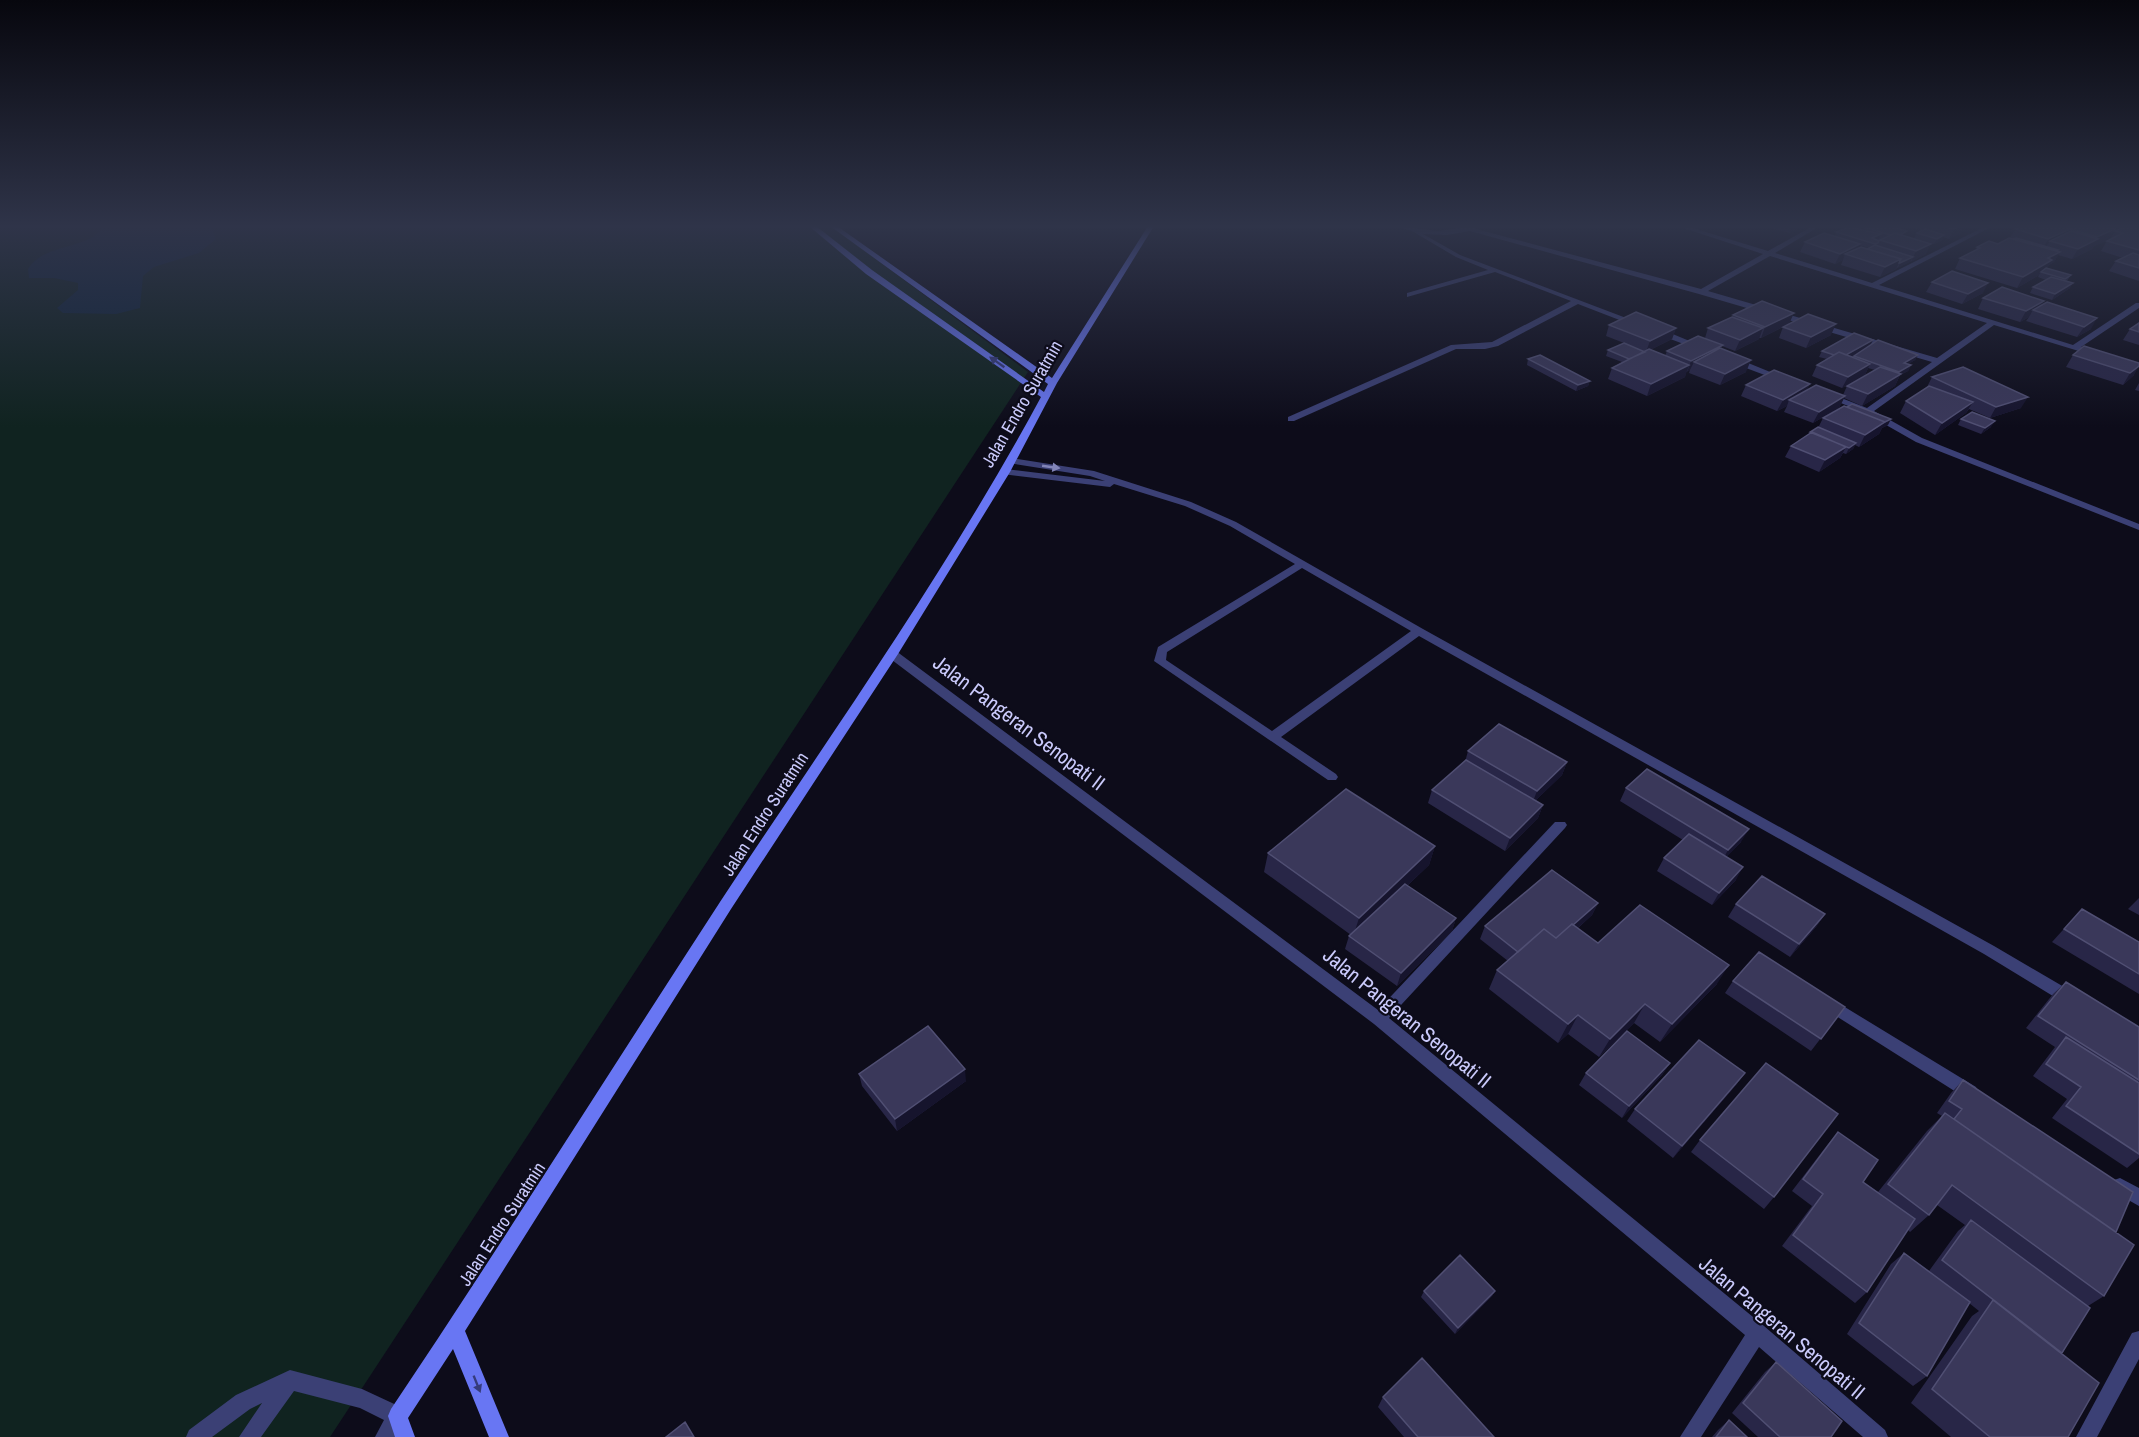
<svg xmlns="http://www.w3.org/2000/svg" width="2139" height="1437" font-family="'Archivo Narrow',sans-serif">
	<style>
		.green { fill: #102320 }
		.water { fill: #0f253c }
		.lines { fill: none; stroke-linecap: round; stroke-linejoin: round }
		.lane { fill: #3b4075; fill-rule: evenodd }
		.street { fill: #3b4075; fill-rule: evenodd }
		.secondary { fill: #6876f3; fill-rule: evenodd }
		.wall { fill: #282647; fill-rule: evenodd }
		.shaded-wall { fill: #16142d }
		.building { fill: #3a385a; stroke: #504f73; stroke-width: 1.5 }
		.oneway { fill: #363c7c }
		.oneway2 { fill: #8285b8 }
		.labels { text-anchor: middle; stroke-width: 4.5; stroke-linejoin: round; paint-order: stroke }
		.street-label { font-size: 18px; fill: #cacafb; stroke: #0d0c1a }
		.near-street-label { font-size: 21px; fill: #cacafb; stroke: #0d0c1a }
	</style>
	<rect width="100%" height="100%" fill="#0d0c1a"/>
	<!-- green -->
	<path class="green" d="M0,226H831L1028,372L330,1437H0Z"/>
	<!-- water -->
	<path class="water" d="M103,226H211L216,239L199,253L154,267L143,276L140,308L116,314L63,313L57,308L78,290V283L54,278H29L28,269C44,242 92,250 103,226Z"/>
	<g class="lines">
		<!-- lane -->
		<path class="lane" d="M290,1370L362,1389L405,1409L408,1416L396,1437H375L384,1420L360,1408L294,1391L261,1437H239L262,1403L250,1409L212,1437H186L189,1430L236,1395Z"/>
		<!-- street -->
		<path class="street" d="M1397,226L1437,231L1477,226L1476,229L1701,289L1763,254L1677,226H1686L1768,251L1813,226H1820L1775,253L1872,283L1986,226H1993L1879,285L2073,345L2136,303H2139V308L2081,347L2098,352V356H2095L1994,325L1874,411L1922,438L2139,524V530L1916,442L1865,413L1824,396L1831,394L1867,408L1932,362L1699,294L1470,231L1447,235L1423,234L1460,255L1642,324L1635,326L1578,304L1498,346L1485,349H1456L1294,421H1288V417L1451,345L1492,342L1571,301L1495,272L1407,297V293L1488,270L1456,257L1412,231ZM1770,256L1987,323L1937,358L1708,291Z
			M1657,330H1663L1704,347L1697,349L1657,334Z
			M1730,358H1736L1785,378L1778,380L1730,362Z
			M1011,458L1094,471L1191,502L1236,522L1423,629L1994,946L2076,994L2079,999L2076,1004L2071,1005L2066,1004L1984,954L1419,636L1281,737L1336,774L1338,777L1336,780H1328L1154,661L1158,647L1295,564L1230,526L1185,506L1114,484L1110,487L1002,474L1000,472L1005,469L1105,481L1090,476L1008,463V459ZM1302,568L1411,631L1272,731L1166,660L1167,652Z
			M892,650L896,651L1378,1010L1555,822H1565L1567,825L1565,828L1389,1018L1764,1326L1885,1430L1888,1437H1863L1759,1347L1701,1437H1680L1745,1335L1374,1024L888,657L886,654Z
			M1830,998L1976,1087L1978,1092L1976,1097L1970,1099L1964,1097L1825,1009L1822,1004L1825,999Z
			M2120,1178L2139,1188V1206L2114,1192L2111,1186L2114,1180Z
			M2139,1331V1359L2097,1437H2076L2132,1333Z"/>
		<!-- secondary -->
		<path class="secondary" d="M809,226H816L872,270L1044,392L1048,384L830,226H837L1052,378L1148,226H1154L1057,383L1010,472L898,654L731,909L465,1331L509,1437H489L453,1349L408,1418L415,1437H395L388,1416L391,1409C503,1242 610,1071 720,902C830,735 946,573 1041,397L866,274Z"/>
	</g>
	<!-- wall -->
	<path class="wall" d="M1765,226H1803L1802,227L1789,233Z
		M1836,226H1889L1905,236L1926,254L1897,268L1896,269L1880,277L1841,265L1843,260L1835,264L1800,252L1805,242L1835,237L1836,232L1845,228ZM1859,245L1869,248H1858Z
		M1905,226H1964L1960,233L1949,239L1943,237L1942,240L1934,244L1914,238L1917,233L1921,230Z
		M2019,226H2112L2108,227L2110,239L2094,246L2092,249L2072,259L2058,255L2054,262L2049,265L2047,268L2071,275L2067,281L2070,288L2052,300L2030,293L2033,287L2046,280L2038,277L2039,275L2017,288L1955,269L1960,258L1975,251L1977,247L1998,244L2010,238L2015,229L2021,226Z
		M2125,226H2139V281L2109,271L2116,261L2123,258L2101,251L2107,241L2110,239L2115,231L2126,226Z
		M1932,282L1983,293L1962,304L1926,292Z
		M1983,298L2042,305L2091,329L2077,337L2026,321L2029,317L2020,322L1978,309Z
		M1733,315L1789,324L1761,338H1759V339L1735,351L1722,346L1721,349L1746,372L1720,385L1689,373L1690,370L1686,372L1685,377L1647,396L1608,379L1612,368L1622,362L1606,356L1608,350L1624,343L1606,336L1609,325L1676,328L1672,339L1650,350L1665,356L1667,351L1705,338L1708,328L1732,317Z
		M2139,323V345L2123,340L2130,329Z
		M1783,327L1831,335L1806,348L1779,338Z
		M1873,340L1870,346L1851,357L1853,358L1854,356L1918,355L1915,360L1908,364L1911,365L1908,371L1900,375L1895,386L1862,406L1844,398L1839,408L1813,423L1784,412L1787,406L1777,411L1741,396L1746,385L1808,390L1843,395L1847,386L1875,370L1868,368L1865,375L1842,388L1812,376L1817,365L1827,359L1819,357L1822,351Z
		M2084,346L2134,375L2123,385L2066,367L2073,355Z
		M1528,359L1590,381L1588,386L1576,391L1527,365Z
		M1932,377L2021,408L1990,418L1969,409L1966,413L1935,435L1900,413L1906,401L1927,387Z
		M2139,383V391L2135,390Z
		M1823,418L1888,425L1882,428L1879,434L1859,447L1855,445L1853,449L1846,454L1843,453L1840,458L1819,472L1785,457L1791,446L1809,434L1810,432L1818,428Z
		M1961,419L1991,427L1981,434L1958,425Z
		M1468,751L1567,762L1562,775L1535,801L1543,805L1538,818L1505,851L1428,803L1432,790L1465,762Z
		M1626,788L1741,842L1726,857L1736,880L1712,905L1657,871L1664,858L1683,840L1620,801Z
		M1435,846L1429,865L1407,886L1456,918L1452,931L1397,986L1345,949L1349,936L1351,935L1264,872L1268,853Z
		M2139,898V915L2128,909Z
		M1598,903L1592,915L1577,929L1598,943L1717,984L1660,1042L1634,1023L1599,1057L1568,1034L1558,1043L1489,989L1497,970L1508,961L1480,939L1485,926Z
		M1736,904L1825,914L1816,927L1790,957L1728,917Z
		M2082,909L2139,942V994L2052,942Z
		M1733,981L1845,1007L1811,1051L1725,993Z
		M2066,982L2139,1027V1158L2127,1168L2052,1118L2067,1099L2033,1076L2055,1047L2026,1028L2053,994Z
		M1670,1063L1662,1075L1622,1118L1579,1085L1586,1073Z
		M1745,1073L1736,1085L1673,1158L1627,1121L1635,1109Z
		M859,1074L966,1081L897,1131L862,1086Z
		M1963,1080L2116,1232L2104,1296L2088,1306L2062,1354L2068,1437H1951L1911,1403L1972,1316L1979,1311L1969,1303L1927,1376L1913,1386L1847,1334L1891,1264L1904,1253L1929,1271L1958,1231L1965,1225L1937,1205L1929,1215L1910,1232L1908,1230L1867,1292L1855,1303L1782,1246L1812,1206L1792,1191L1828,1144L1838,1132L1863,1182L1878,1192L1927,1131L1942,1116L1937,1113L1951,1093Z
		M1700,1140L1774,1197L1764,1209L1691,1152Z
		M1424,1291H1495L1492,1296L1455,1334L1421,1297Z
		M1776,1362L1831,1437H1758L1732,1413L1765,1372Z
		M1383,1397L1494,1437H1404L1378,1407Z
		M1729,1420L1747,1437H1712L1718,1430Z"/>
	<!-- shaded-wall -->
	<path class="shaded-wall" d="M1792,226H1803L1802,227L1789,233Z
		M1863,226H1871L1864,227L1863,230L1857,232L1860,227Z
		M1960,226H1964L1960,233L1949,239L1954,229Z
		M2070,229L2065,239L2050,241L2046,247L2043,249L2048,239Z
		M2115,229L2110,239L2094,246L2092,249L2072,259L2078,249L2095,241L2097,237Z
		M1881,234L1879,239L1870,244L1872,238Z
		M1944,235L1942,240L1934,244L1937,239Z
		M1860,244L1855,254H1845L1843,260L1835,264L1840,254Z
		M1931,244L1926,254L1911,262L1916,251Z
		M2058,250L2055,255L2060,252L2054,262L2049,265L2047,270L2041,272L2039,275L2017,288L2023,277L2048,259Z
		M1913,257L1910,262L1898,268L1900,263Z
		M1901,259L1896,269L1880,277L1885,267Z
		M1988,283L1983,293L1962,304L1968,294Z
		M2073,283L2070,288L2052,300L2055,294Z
		M2044,301L2038,311L2033,310L2029,317L2020,322L2026,311Z
		M1794,313L1789,324L1761,338L1765,327Z
		M2097,318L2091,329L2077,337L2084,327Z
		M1836,324L1831,335L1806,348L1811,337Z
		M1676,328L1672,339L1646,352L1650,341Z
		M1763,328L1759,339L1735,351L1740,340Z
		M1873,340L1870,346L1838,364L1841,358Z
		M1723,345L1718,356L1694,362L1690,370L1687,372L1691,361Z
		M1918,355L1915,360L1902,368L1904,363Z
		M1751,360L1746,372L1720,385L1725,374Z
		M1870,364L1865,375L1842,388L1848,377Z
		M1689,365L1685,377L1647,396L1651,384Z
		M1911,365L1908,371L1900,375L1895,386L1862,406L1868,394L1896,377L1899,372Z
		M2139,366L2134,375L2123,385L2130,373Z
		M1590,381L1588,386L1576,391L1578,385Z
		M1810,384L1805,395L1789,400L1787,406L1777,411L1783,400Z
		M1845,396L1839,408L1813,423L1819,412Z
		M2028,397L2021,408L1990,418L1996,407Z
		M1973,402L1966,413L1935,435L1942,423Z
		M1891,419L1888,425L1882,428L1879,434L1859,447L1865,435Z
		M1995,421L1991,427L1981,434L1985,428Z
		M1856,443L1853,449L1846,454L1849,448Z
		M1846,447L1840,458L1819,472L1825,460Z
		M1567,762L1562,775L1532,804L1537,791Z
		M1543,805L1538,818L1505,851L1510,838Z
		M1749,829L1741,842L1721,863L1728,850Z
		M1435,846L1429,865L1353,937L1359,918Z
		M1743,867L1736,880L1712,905L1719,893Z
		M1598,903L1592,915L1547,956L1553,943Z
		M1825,914L1816,927L1790,957L1799,944Z
		M1456,918L1452,931L1397,986L1401,973Z
		M1729,965L1717,984L1660,1042L1672,1024Z
		M1645,1004L1634,1023L1599,1057L1610,1039Z
		M1578,1015L1568,1034L1558,1043L1568,1024Z
		M1670,1063L1662,1075L1622,1118L1629,1106Z
		M965,1069L966,1081L897,1131L895,1119Z
		M1745,1073L1736,1085L1673,1158L1682,1146Z
		M1495,1291L1492,1296L1455,1334L1458,1328Z"/>
	<!-- building -->
	<path class="building" d="M1868,226H1889L1907,231L1900,235L1895,233L1890,235L1864,227Z
		M1943,226H1960L1954,229Z
		M2022,226H2104L2115,229L2097,237L2070,229L2048,239L2015,229Z
		M2127,226H2139V250L2107,241L2123,233L2115,231Z
		M1849,227L1881,234L1872,238L1879,241L1878,243L1875,244L1836,232Z
		M1925,229L1944,235L1937,239L1917,233Z
		M2071,231L2098,239L2078,249L2050,241Z
		M1824,233L1860,244L1840,254L1805,242Z
		M1895,233L1931,244L1916,251L1880,240Z
		M2009,238L2060,252L2048,258L2052,260L2023,277L1960,258L1980,248L1977,247L1989,241L1998,244Z
		M2016,238L2058,250L2056,251L2013,239Z
		M1875,245L1913,257L1900,263H1899L1901,259L1867,249Z
		M1861,247L1901,259L1885,267L1845,254Z
		M2133,253L2139,255V268L2116,261Z
		M2046,268L2071,275L2065,279L2041,272Z
		M1952,271L1988,283L1968,294L1932,282Z
		M2051,277L2073,283L2055,294L2033,287Z
		M2002,287L2044,301L2026,311L1983,298Z
		M1762,301L1794,313L1765,327L1733,315Z
		M2047,302L2097,318L2084,327L2033,310Z
		M1636,312L1676,328L1650,341L1609,325Z
		M1808,314L1836,324L1811,337L1783,327Z
		M1732,317L1763,328L1740,340L1708,328Z
		M2139,323V332L2130,329Z
		M1854,333L1873,340L1846,355L1839,352L1834,355L1822,351Z
		M1698,336L1723,345L1691,361L1667,351Z
		M1878,340L1918,355L1904,363L1911,365L1899,372L1854,356Z
		M1624,343L1645,352L1629,359L1608,350Z
		M2084,346L2139,363V366L2130,373L2073,355Z
		M1720,348L1751,360L1725,374L1694,362Z
		M1649,349L1689,365L1651,384L1612,368Z
		M1839,352L1870,364L1848,377L1817,365Z
		M1540,355L1590,381L1578,385L1528,359Z
		M1880,367L1901,374L1868,394L1847,386Z
		M1963,367L2028,397L1996,407L1932,377Z
		M1774,370L1810,384L1783,400L1746,385Z
		M1816,385L1845,396L1819,412L1789,400Z
		M1929,386L1973,402L1942,423L1906,401Z
		M1852,404L1891,419L1885,422L1847,407Z
		M1844,406L1885,422L1865,435L1823,418Z
		M1972,412L1995,421L1985,428L1961,419Z
		M1818,427L1856,443L1849,448L1810,432Z
		M1812,432L1846,447L1825,460L1791,446Z
		M1499,724L1567,762L1537,791L1468,751Z
		M1466,760L1543,805L1510,838L1432,790Z
		M1647,769L1749,829L1728,850L1626,788Z
		M1346,789L1435,846L1359,918L1268,853Z
		M1689,834L1743,867L1719,893L1664,858Z
		M1552,870L1598,903L1573,925L1572,924L1556,938L1544,929L1518,952L1485,926Z
		M1762,876L1825,914L1799,944L1736,904Z
		M1405,884L1456,918L1401,973L1349,936Z
		M1640,905L1729,965L1672,1024L1645,1004L1610,1039L1578,1015L1568,1024L1497,970L1544,929L1556,938L1572,924L1598,943Z
		M2082,909L2139,942V974L2064,929Z
		M1759,952L1845,1007L1821,1039L1733,981Z
		M2066,982L2139,1027V1080L2038,1016Z
		M928,1026L965,1069L895,1119L859,1074Z
		M1627,1031L1670,1063L1629,1106L1586,1073Z
		M2066,1037L2139,1083V1154L2066,1106L2081,1087L2046,1064Z
		M1699,1040L1745,1073L1682,1146L1635,1109Z
		M1766,1063L1838,1114L1774,1197L1700,1140Z
		M1963,1080L2133,1192L2116,1232L1954,1119L1962,1109L1949,1101Z
		M1945,1113L2134,1245L2104,1296L1952,1185L1929,1215L1888,1184Z
		M1838,1132L1878,1160L1863,1182L1915,1219L1867,1292L1793,1235L1823,1194L1803,1179Z
		M1971,1220L2090,1308L2062,1353L1942,1260Z
		M1904,1253L1970,1302L1927,1376L1859,1323Z
		M1460,1255L1495,1291L1458,1328L1424,1291Z
		M1993,1300L2099,1383L2068,1437H1990L1932,1389Z
		M1422,1358L1494,1437H1418L1383,1397Z
		M1776,1362L1842,1421L1831,1437H1780L1743,1403Z
		M1729,1420L1747,1437H1716Z
		M685,1422L694,1437H666Z"/>
	<!-- one-way arrows -->
	<defs><path id="oneway-solid" d="M-6-.8H1V-3.2L6.5 0L1 3.2V.8H-6Z" transform="scale(1.5)"/></defs>
	<g class="oneway">
		<use href="#oneway-solid" transform="translate(997 362) rotate(-145)"/>
		<use href="#oneway-solid" transform="translate(477 1384) rotate(68)"/>
	</g>
	<use class="oneway2" href="#oneway-solid" transform="translate(1051 467) rotate(8)"/>
	<!-- sky -->
	<linearGradient id="sky" x2="0" y2="1"><stop stop-color="#07070e"/><stop offset="0.53" stop-color="#2f3449"/><stop offset="1" stop-color="#2f3449" stop-opacity="0"/></linearGradient>
	<rect width="2139" height="427" fill="url(#sky)"/>
	<g class="labels">
		<!-- street labels -->
		<g class="street-label">
			<text transform="translate(1022 404) rotate(-60)" y="6">Jalan Endro Suratmin</text>
			<text transform="translate(765 814) rotate(-57)" y="6">Jalan Endro Suratmin</text>
			<text transform="translate(502 1224) rotate(-57)" y="6">Jalan Endro Suratmin</text>
		</g>
		<!-- near-street labels -->
		<g class="near-street-label">
			<text transform="translate(1019 723) rotate(37)" y="7">Jalan Pangeran Senopati II</text>
			<text transform="translate(1407 1018) rotate(39)" y="7">Jalan Pangeran Senopati II</text>
			<text transform="translate(1782 1328) rotate(40)" y="7">Jalan Pangeran Senopati II</text>
		</g>
	</g>
</svg>
